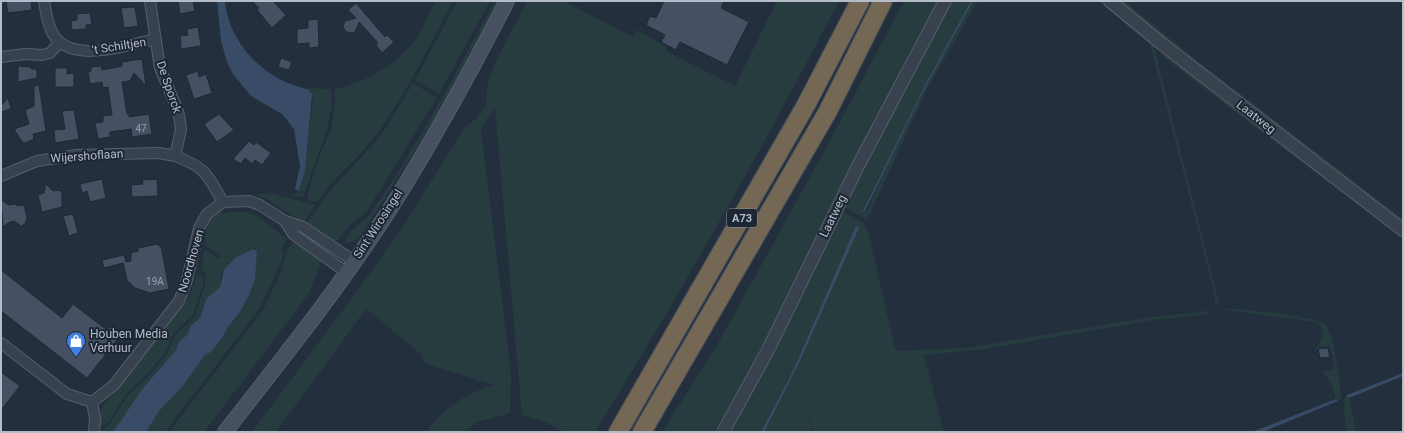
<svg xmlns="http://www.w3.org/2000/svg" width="1404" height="433" font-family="Roboto,sans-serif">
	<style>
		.green { fill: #263c3f }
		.water { fill: #394c67 }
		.building { fill: #455162; stroke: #1f2835 }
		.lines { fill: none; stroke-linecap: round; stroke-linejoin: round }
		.minor-casing { stroke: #565f6c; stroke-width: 12 }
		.tertiary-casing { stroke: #565f6c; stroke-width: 14 }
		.secondary-casing { stroke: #565f6c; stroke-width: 16 }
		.motorway-casing { stroke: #434c59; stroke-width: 20 }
		.minor { stroke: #38414e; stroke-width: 10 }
		.tertiary { stroke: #38414e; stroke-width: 12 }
		.secondary { stroke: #465061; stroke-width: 14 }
		.motorway { stroke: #746855; stroke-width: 18 }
		.labels { text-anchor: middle; stroke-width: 4; stroke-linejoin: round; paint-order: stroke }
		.number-label { font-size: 10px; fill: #98a1af }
		.shield { fill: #1d2633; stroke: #878f9c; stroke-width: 1 }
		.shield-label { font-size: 11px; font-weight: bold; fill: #b4bcc9 }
		.street-label { font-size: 12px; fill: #b4bcc9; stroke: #1d2633 }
		.poi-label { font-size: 12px; fill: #b4bcc9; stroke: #1d2633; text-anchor: start }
	</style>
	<rect width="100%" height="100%" fill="#242f3e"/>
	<!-- green -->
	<path class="green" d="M436,1H453C431,43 410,86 383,126C364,154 336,174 317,202L308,200L307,198L315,168L331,128L335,103V89C364,83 392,67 412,44C422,33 428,15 436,1Z
		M457,1H490L439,94L415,80Z
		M495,1H500C457,82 411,160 360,236L353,242L343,243L351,231L369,216L402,166L442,98Z
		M527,1H564L633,37L636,30L667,47L666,51L735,86L777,1H839C763,148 682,291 595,432H563L544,421L522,415L495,107L481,129L511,374L510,413L477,422L464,432H427C442,407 468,393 494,385L423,363L422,355L366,309L276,432H252L358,290L406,222L464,128L476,119L486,106L487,87L494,65Z
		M904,1H938L916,39L744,382L714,432H662L716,347L826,148Z
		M951,1H971L927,81L863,213H866C896,141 932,72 970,4L973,1H978L926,91L867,220L844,207Z
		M1098,1H1103L1153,43L1219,303L1215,305V295L1150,44Z
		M1117,1H1125L1200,63L1403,219V225L1169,44Z
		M1165,53L1403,236V239L1163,57Z
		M413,83L437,98L367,211L347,228L338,240L332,241L306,224L333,187L370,148L383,132Z
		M305,88L331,89L332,106L327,130L303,197L293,196L299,191L303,180L313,98L311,92Z
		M270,193L315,205L304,223L267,199L253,195Z
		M221,210L223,214C250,204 266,223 287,239L281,249L284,252L282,260L260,308L165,432H146L159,411L182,387L205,355L211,352L222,338L229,326L240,312L249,295L255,280L257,251L254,248L231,261L221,275L220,287L205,301L200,318L191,325L188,334L178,343L176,350L143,388L113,432H99L110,424L127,396L148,377L167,354L175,335L195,317L205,285V272L201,271L204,251H207L218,259L221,256L205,245L206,238L202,237L211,218Z
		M842,211L864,223L868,230L895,349L897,351L967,348L1153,317L1208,311L1209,314L1153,320L984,349L924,355L944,432H813L805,400L812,432H764L800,361L859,228L857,225L793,371L761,432H729Z
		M295,240L322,260L309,293L204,432H169L263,310L281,272L287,251Z
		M197,273L203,277V284L193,315L174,332L165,353L146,375L126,394L109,422L106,425L99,426L100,414L104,403L119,387L187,300L194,285Z
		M1226,309C1243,309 1315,316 1325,325C1333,332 1342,387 1341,399H1336L1331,383L1321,370L1325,371L1335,369L1330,346L1320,347L1315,352C1320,338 1330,335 1316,322L1226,310Z
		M1347,395L1349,398L1356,432H1347L1344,412L1345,396Z"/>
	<!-- water -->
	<path class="water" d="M217,1H225C227,31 249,61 274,76C285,83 297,86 309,90L312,94L305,170L299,191L295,189L300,166L294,129L282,114L251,96L233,74L227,62L221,41Z
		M971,1H973L924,90L864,213L863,211L927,81Z
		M856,226H858L859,228L800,361L764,432H761L793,371Z
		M253,249L257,251L255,280L249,295L240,312L228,327L222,338L211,352L205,355L182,387L159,411L146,432H113L143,388L176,350L178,343L188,334L191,325L200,318L206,299L220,287L224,270L235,258Z
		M1403,373V376L1349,398L1347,397V395Z
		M1336,399L1338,401L1263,432H1252Z"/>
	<!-- building -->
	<path class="building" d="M11,1H31L32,10L8,13L6,2Z
		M178,1H193L195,11L180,14Z
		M252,1H273L286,15L272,28L257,10L259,8Z
		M664,1H724L721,8L749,22L727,65L680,42L676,50L661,42L665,35L646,25L650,16L656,18Z
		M356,3L385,37L387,35L394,42L382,53L376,45L378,43L359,22L355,32L350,33L345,31L343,26L345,21L356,18L348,10Z
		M135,7L138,26L124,28L121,8Z
		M90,13L92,24L86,25V29L72,30L71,21L77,20V14Z
		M318,19L319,47L309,48V43L297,44V29L308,28V20Z
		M198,27L201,46L181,49L180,36L188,35L187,29Z
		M281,58L292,62L289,70L278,67Z
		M142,59L146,86L134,73L130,81L122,82L127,114L129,113V117L149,114L152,134L132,137L131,129L110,132V137L98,139L95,123L103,122V116L112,115L108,87L103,88L102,82L90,84L88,72L91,71V67L101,66L102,70L122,66V62Z
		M18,66L31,67V69H37V78L18,82Z
		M55,68H67V74L74,73V87H55Z
		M198,71L199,77L206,74L212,93L194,99L186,75Z
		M39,85L46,131L33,134L34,139L25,143L22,142L14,129L29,124L25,110L34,106V86Z
		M8,98L11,109L1,112V106Z
		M74,110L79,139L55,143L54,130L65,129L62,111Z
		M219,114L234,130L217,142L204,124Z
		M249,141L254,145L256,142L271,153L262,165L255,160L252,164L245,158L241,164L233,159Z
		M102,179L106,198L90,202L87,191L82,193L80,184Z
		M157,179L158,196L132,197L131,185L143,184L142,180Z
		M46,184L53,191L59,190L62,193V207L42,212L38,195L44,193Z
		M1,200L9,205L16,204L17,206L24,205L27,218L25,224L21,226L14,221L8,223L3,227Z
		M73,214L78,233L69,236L63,216Z
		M158,244L159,246H161L169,289L150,293L135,288L127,280L123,263L104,268L102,260L124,255L126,262L131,261V253L138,251V248Z
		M1,270L62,318L73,304L107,330L110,326L121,335L87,378L1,311Z
		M1328,348L1330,357L1320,358L1318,349Z
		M1,372L20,386L1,410Z"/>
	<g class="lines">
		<defs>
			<path id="minor" d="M44,1C46,12 47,24 53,34C71,65 127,45 155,39
				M150,1L160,68L178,111L180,121L181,130L175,156C207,168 207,175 223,202
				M1,57L26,54L42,55L50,53L60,42
				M1,176L37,161L77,155L159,153L175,156
				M285,221L293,234L346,272
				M1,343L67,394L92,402L114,385L179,301L187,280L199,228L207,214L223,202L249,201L260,205L285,221L303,227L354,261
				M92,402L95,418L94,432"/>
			<path id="tertiary" d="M1110,1L1162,44L1403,230
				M723,432L768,350L858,166L945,1"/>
			<path id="secondary" d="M225,432C282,359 340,287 390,209C432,142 471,71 507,1"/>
			<path id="motorway" d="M618,432L806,105L860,1
				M642,432L828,111L883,1"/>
		</defs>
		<!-- minor casing -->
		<use href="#minor" class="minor-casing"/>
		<!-- tertiary casing -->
		<use href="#tertiary" class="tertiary-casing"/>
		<!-- secondary casing -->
		<use href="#secondary" class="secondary-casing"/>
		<!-- motorway casing -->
		<use href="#motorway" class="motorway-casing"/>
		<!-- minor -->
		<use href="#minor" class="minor"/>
		<!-- tertiary -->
		<use href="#tertiary" class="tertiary"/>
		<!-- secondary -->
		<use href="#secondary" class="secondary"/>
		<!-- motorway -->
		<use href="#motorway" class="motorway"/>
	</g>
	<!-- icons -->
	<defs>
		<symbol id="shop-pin" viewBox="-11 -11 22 30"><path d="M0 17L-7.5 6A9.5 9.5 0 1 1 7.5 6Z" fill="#3f7fe0" stroke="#1d2633"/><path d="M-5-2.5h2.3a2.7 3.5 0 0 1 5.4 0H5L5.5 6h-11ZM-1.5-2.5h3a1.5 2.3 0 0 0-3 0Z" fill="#fff"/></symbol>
	</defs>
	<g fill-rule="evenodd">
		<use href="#shop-pin" x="65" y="330" width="22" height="30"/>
	</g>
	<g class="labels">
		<!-- number labels -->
		<g class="number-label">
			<text x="141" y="132">47</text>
			<text x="155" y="285">19A</text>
		</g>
		<!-- shield labels -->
		<rect class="shield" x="727" y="209" width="30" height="18" rx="3"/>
		<g class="shield-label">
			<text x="742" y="222">A73</text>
		</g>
		<!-- street labels -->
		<g class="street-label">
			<text transform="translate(119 46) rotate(-9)" y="4">'t Schiltjen</text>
			<text transform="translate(169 87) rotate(71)" y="4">De Sporck</text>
			<text transform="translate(1256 117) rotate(38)" y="4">Laatweg</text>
			<text transform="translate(87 156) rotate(-4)" y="4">Wijershoflaan</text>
			<text transform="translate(833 216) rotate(-64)" y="4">Laatweg</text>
			<text transform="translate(378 224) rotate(-57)" y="4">Sint Wirosingel</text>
			<text transform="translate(191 261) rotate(-74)" y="4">Noordhoven</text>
		</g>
		<!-- poi labels -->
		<g class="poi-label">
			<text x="90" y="338">Houben Media<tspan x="90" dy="14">Verhuur</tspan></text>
		</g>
	</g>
	<!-- border -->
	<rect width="1404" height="433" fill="none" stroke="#b4bcc9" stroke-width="4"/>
</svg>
